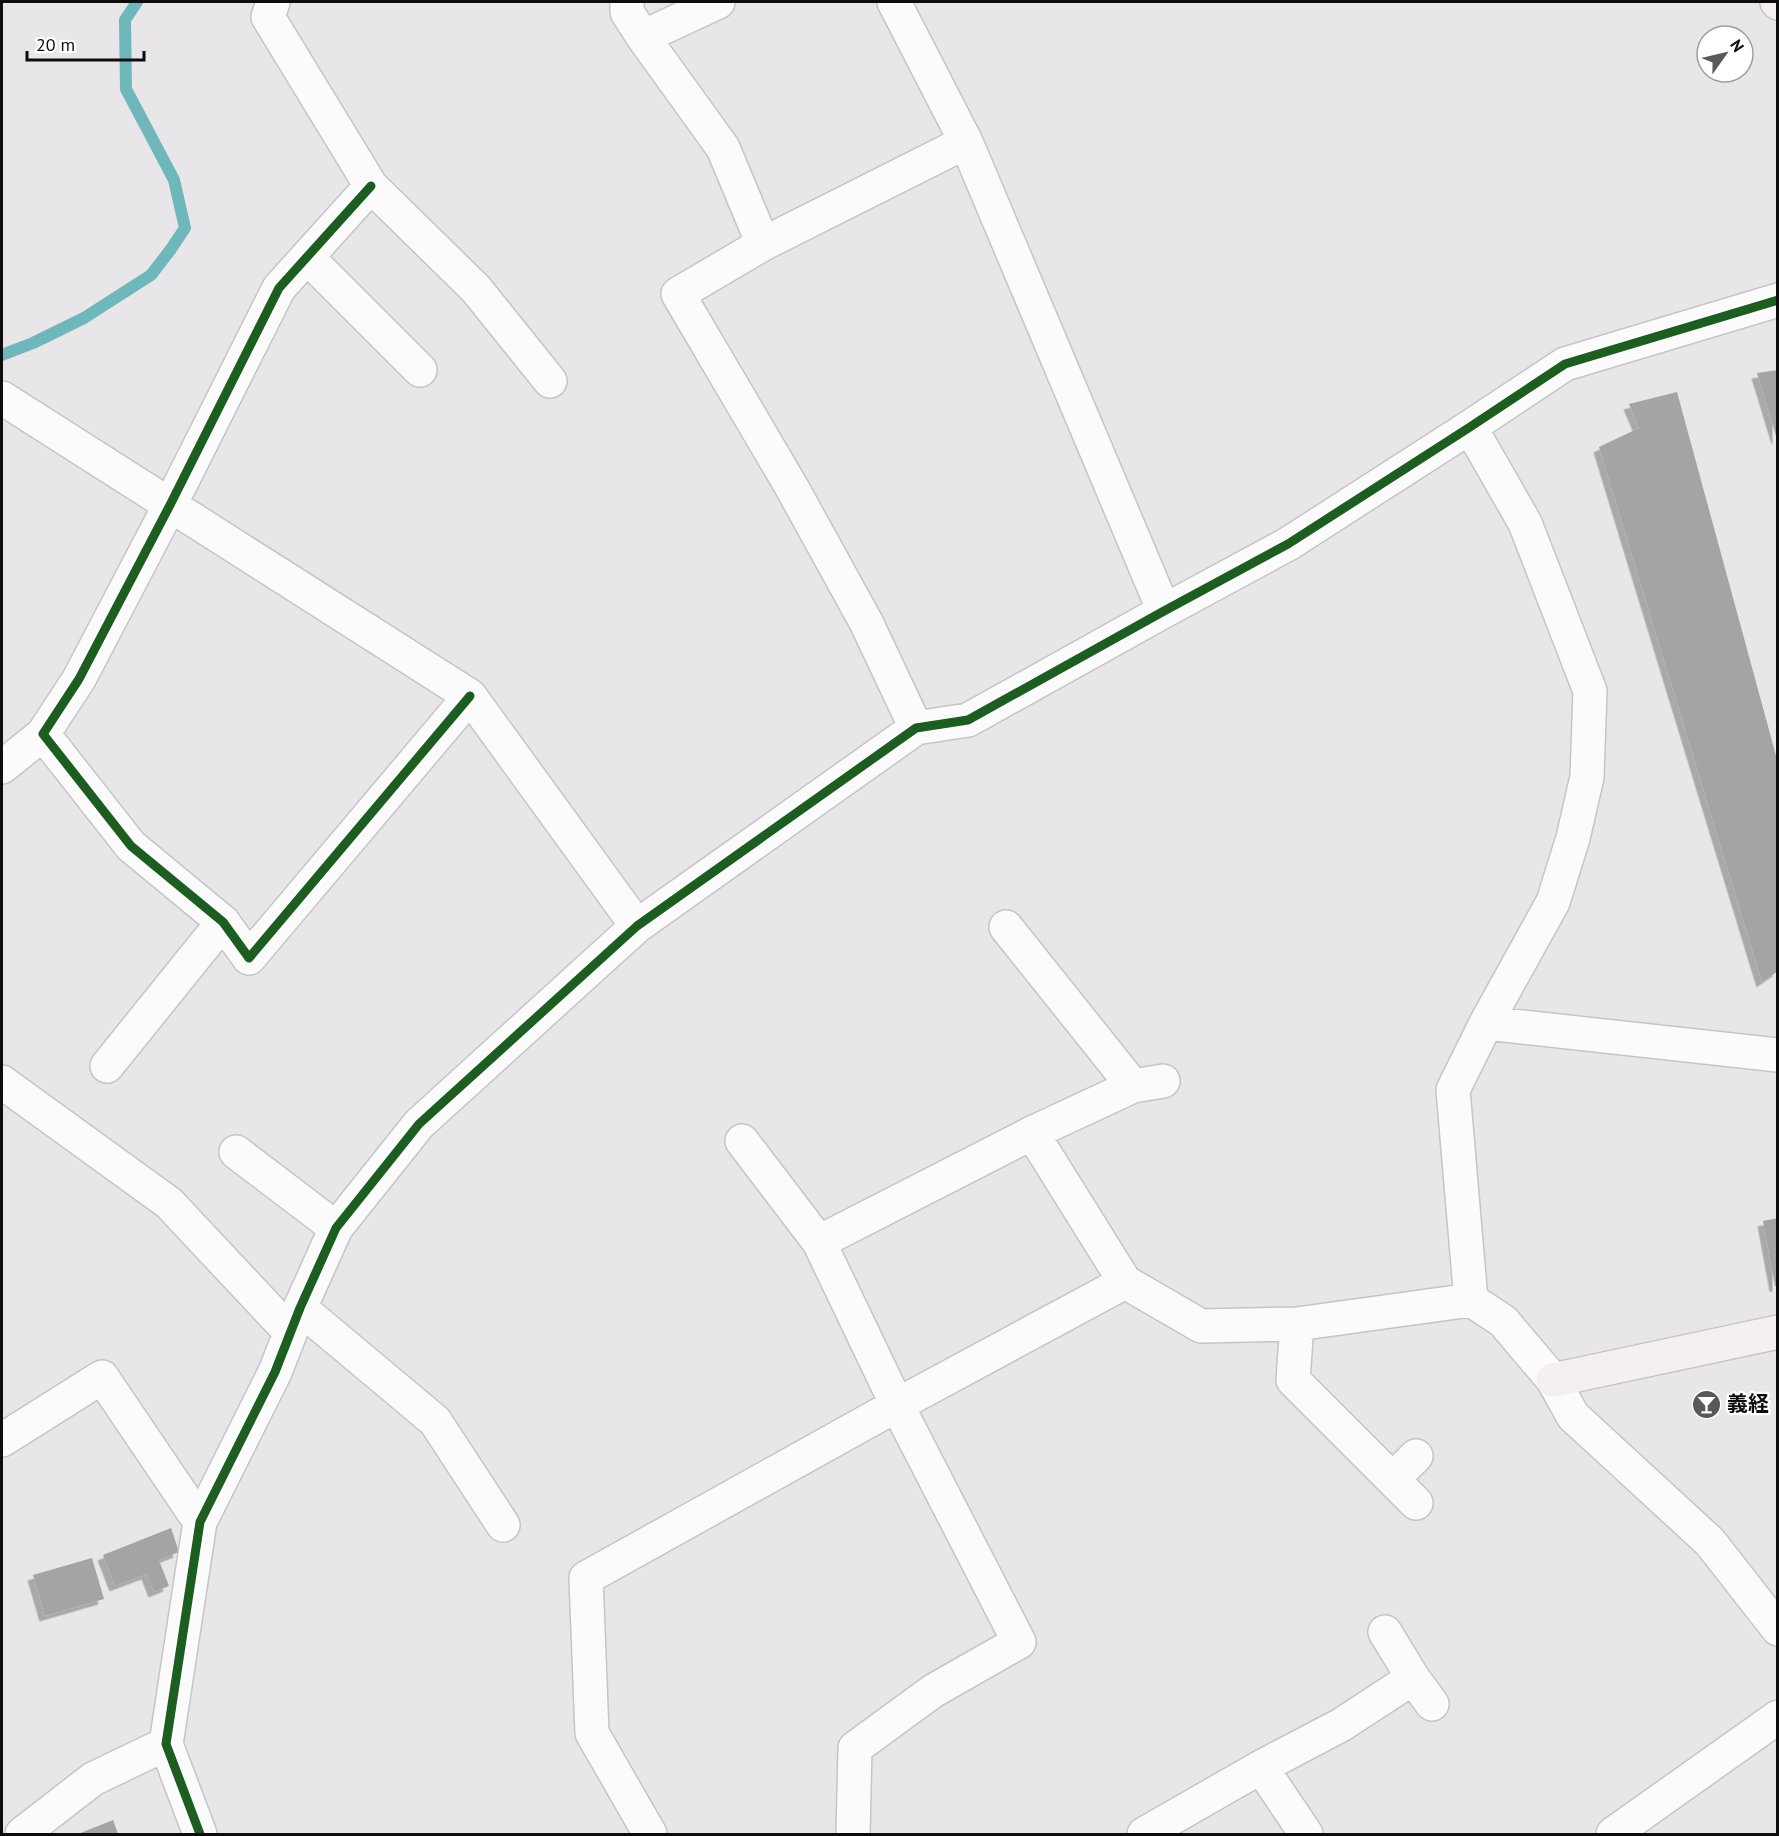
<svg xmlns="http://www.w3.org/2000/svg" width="1779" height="1836" font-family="'PT Sans','Noto Sans JP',sans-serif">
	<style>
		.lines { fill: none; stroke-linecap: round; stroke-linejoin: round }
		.stream { stroke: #6eb8bc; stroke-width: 12 }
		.building { fill: #a4a3a5; filter: url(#shadow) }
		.street-casing { stroke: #c6c4c6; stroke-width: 36 }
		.secondary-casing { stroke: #c6c4c6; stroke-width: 36 }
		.street { stroke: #fcfbfc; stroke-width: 33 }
		.secondary { stroke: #f4f0f0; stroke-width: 33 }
		.cycleway-casing { stroke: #fff; stroke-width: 13 }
		.cycleway { stroke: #1b5e20; stroke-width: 9 }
		.labels { text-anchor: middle; stroke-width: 4.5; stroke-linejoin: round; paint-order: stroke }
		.poi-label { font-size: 21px; font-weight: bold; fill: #0e0c0e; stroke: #fff; text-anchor: start }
	</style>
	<defs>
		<filter id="shadow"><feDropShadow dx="-5.5" dy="5.5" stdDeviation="0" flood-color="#0004"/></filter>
	</defs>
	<rect width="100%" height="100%" fill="#e8e6e8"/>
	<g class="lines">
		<!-- stream -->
		<path class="stream" d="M2,355L33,343L84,318L151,275L171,249L185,228L174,180L126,89L125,20L137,2"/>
	</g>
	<!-- building -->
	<path class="building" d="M1778,370V438L1777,439L1757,373Z
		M1677,392L1778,763V971L1762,982L1599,447L1639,428L1629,404Z
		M1778,1218V1286H1775L1763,1221Z
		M171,1528L179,1552L159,1560L169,1586L154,1592L147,1574L115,1586L103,1555Z
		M92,1558L104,1599L45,1616L33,1575Z
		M113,1820L118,1834H78Z"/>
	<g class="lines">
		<defs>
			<path id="street" d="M273,2L268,17L371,186L476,289L550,381
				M627,2V12L643,37L723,148L763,244
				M894,2L966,142L763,244L678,294L791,486L866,622L916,728
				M643,37L718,2
				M966,142L1164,611
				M371,186L279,288L170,505L79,679L43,734L131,846L223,922L249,958L470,696
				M307,257L420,370
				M2,398L470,696L637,926
				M1470,427L1525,523L1590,691L1587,777L1573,838L1553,902L1486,1023L1453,1090L1471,1300
				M2,767L43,734
				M1006,927L1133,1086
				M1486,1023L1778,1055
				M107,1066L223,922
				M2,1082L169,1203L290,1332
				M1032,1133L1125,1282L1201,1326L1297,1324L1471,1300L1503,1321L1553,1380L1573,1416L1710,1542L1778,1629
				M742,1141L819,1242L897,1405L1019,1642L933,1691L855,1748L853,1834
				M236,1152L336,1228
				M819,1242L1032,1133L1133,1086L1163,1081
				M300,1308L435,1421L503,1525
				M1297,1324L1293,1380L1416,1503
				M2,1440L102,1377L200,1522
				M1393,1479L1416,1456
				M1385,1632L1413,1678L1432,1704
				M1261,1767L1306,1834
				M22,1834L93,1779L166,1744
				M200,1834L166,1744L200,1522L275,1372L300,1308L336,1228L419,1124L637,926L916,728L968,720L1164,611L1288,544L1470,427L1565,364L1778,300
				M650,1834L592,1733L586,1578L897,1405L1125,1282
				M1144,1834L1261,1767L1341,1725L1413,1678
				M1613,1834L1778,1717"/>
			<path id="secondary" d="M1777,2L1778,3
				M1553,1380L1778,1332"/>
		</defs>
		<!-- street casing -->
		<use href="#street" class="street-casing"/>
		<!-- secondary casing -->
		<use href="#secondary" class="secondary-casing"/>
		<!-- street -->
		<use href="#street" class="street"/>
		<!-- secondary -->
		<use href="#secondary" class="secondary"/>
		<defs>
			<path id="cycleway" d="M371,186L279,288L170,505L79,679L43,734L131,846L223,922L249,958L470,696
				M200,1834L166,1744L200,1522L275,1372L300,1308L336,1228L419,1124L637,926L916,728L968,720L1164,611L1288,544L1470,427L1565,364L1778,300"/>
		</defs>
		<!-- cycleway casing -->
		<use href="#cycleway" class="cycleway-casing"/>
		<!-- cycleway -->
		<use href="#cycleway" class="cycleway"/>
	</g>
	<!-- icons -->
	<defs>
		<symbol id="bar-disc" viewBox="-11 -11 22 22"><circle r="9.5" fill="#5a585a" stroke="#fff"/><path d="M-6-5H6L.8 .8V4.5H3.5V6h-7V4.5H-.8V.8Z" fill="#fff"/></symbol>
	</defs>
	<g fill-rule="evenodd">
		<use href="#bar-disc" x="1690" y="1388" width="33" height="33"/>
	</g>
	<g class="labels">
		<!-- poi labels -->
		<g class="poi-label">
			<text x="1727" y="1411">義経</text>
		</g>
	</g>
	<!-- border -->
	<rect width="1779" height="1836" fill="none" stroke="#0e0c0e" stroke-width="6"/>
	<!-- north arrow -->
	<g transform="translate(1725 54) rotate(56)"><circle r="28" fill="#ffffff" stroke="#9f9e9f" stroke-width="1.5"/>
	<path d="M0-4.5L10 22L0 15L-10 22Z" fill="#5a585a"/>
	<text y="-9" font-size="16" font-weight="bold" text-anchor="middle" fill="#0e0c0e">N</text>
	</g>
	<!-- scale -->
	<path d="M27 51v9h117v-9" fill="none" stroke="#0e0c0e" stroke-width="3"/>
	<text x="36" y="51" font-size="18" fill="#0e0c0e" stroke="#ffffff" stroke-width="4.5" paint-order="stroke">20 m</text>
</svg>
